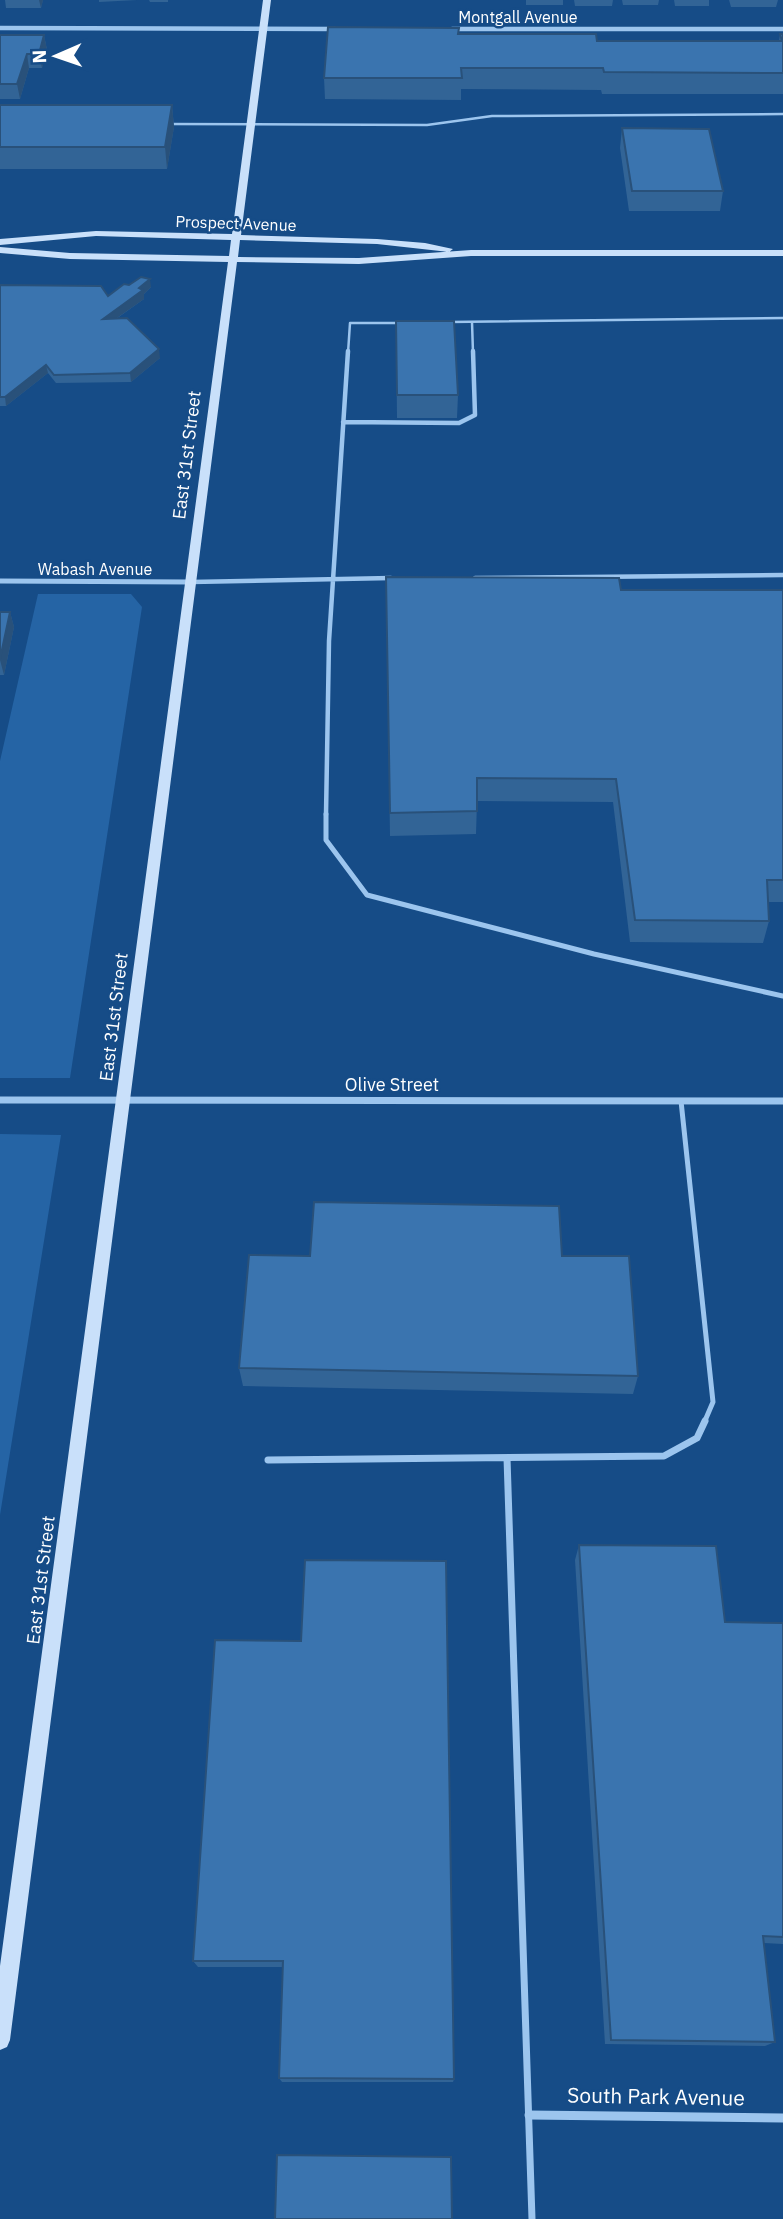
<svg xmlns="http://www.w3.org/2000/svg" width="783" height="2219" font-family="'IBM Plex Sans',sans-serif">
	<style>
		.green { fill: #2564a5 }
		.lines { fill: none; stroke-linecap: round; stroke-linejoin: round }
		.service-far3 { stroke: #9cc5ee; stroke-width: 2.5 }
		.service-far2 { stroke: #9cc5ee; stroke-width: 4.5 }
		.service-far1 { stroke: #9cc5ee; stroke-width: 5 }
		.service { stroke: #9cc5ee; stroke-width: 7 }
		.minor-far3 { stroke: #9cc5ee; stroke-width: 4.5 }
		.minor-far2 { stroke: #9cc5ee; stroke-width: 5 }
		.minor-far1 { stroke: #9cc5ee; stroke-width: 7 }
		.minor { stroke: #9cc5ee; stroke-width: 9 }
		.secondary { fill: #c9e0fa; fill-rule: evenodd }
		.wall { fill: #326496 }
		.shaded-wall { fill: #29517a }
		.building { fill: #3a74af; stroke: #29517a; stroke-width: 2 }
		.labels { text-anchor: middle; stroke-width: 5; stroke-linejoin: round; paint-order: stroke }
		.far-street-label { font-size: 16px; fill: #fff; stroke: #164c87 }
		.street-label { font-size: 18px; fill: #fff; stroke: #164c87 }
		.near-street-label { font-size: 21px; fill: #fff; stroke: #164c87 }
	</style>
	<rect width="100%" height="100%" fill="#164c87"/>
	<!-- green -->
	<path class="green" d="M38,594H131L142,607L70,1078H0V761Z
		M0,1134L61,1135L0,1515Z"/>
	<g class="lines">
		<!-- service-far3 -->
		<path class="service-far3" d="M167,124L427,125L492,116L783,114
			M450,322L783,318
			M472,322L473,353
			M348,353L350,323H402"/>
		<!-- service-far2 -->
		<path class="service-far2" d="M343,422L459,423L475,415L473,351
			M475,578L783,575
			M191,582L391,578
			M326,815L329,641L348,351"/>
		<!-- service-far1 -->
		<path class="service-far1" d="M326,814V840L367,895L594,954L783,996
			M681,1101L713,1402L704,1423"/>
		<!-- service -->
		<path class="service" d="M507,1458L532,2219
			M268,1460L664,1456L697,1438L705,1421"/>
		<!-- minor-far3 -->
		<path class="minor-far3" d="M0,28L335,29
			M452,29H783"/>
		<!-- minor-far2 -->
		<path class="minor-far2" d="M0,581L190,582"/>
		<!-- minor-far1 -->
		<path class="minor-far1" d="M0,1100L783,1101"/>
		<!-- minor -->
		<path class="minor" d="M529,2115L783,2118"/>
		<!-- secondary -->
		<path class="secondary" d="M263,0H271L241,235L377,239L425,243L453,249L449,252L377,244L240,240L238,257L359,258L471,250H783V256H471L359,264L237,262L10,2040L7,2047L0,2050V1966L228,262L70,259L0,253V247L70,253L229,256L231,240L96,236L0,245V239L96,231L232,234Z"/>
	</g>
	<!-- wall -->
	<path class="wall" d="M5,0H43L41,8H6Z
		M99,0H137L99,2Z
		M149,0H168V2H150Z
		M526,0H563V5H526Z
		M574,0H613L612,6H575Z
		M622,0H659L658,5H623Z
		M674,0H709V6H675Z
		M729,0H778L776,7H731Z
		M458,34L597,41H779L780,34H783V94H602L601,90L461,89V100L325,99L324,78Z
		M0,35H44L47,50L42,68H29L20,99H0Z
		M0,105H172L174,127L167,169H0Z
		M622,128L723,191L720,211H629L620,148Z
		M0,285L108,296L129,285L151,287L144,294V299L116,319L160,358L131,382L56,383L48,373L6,406H0Z
		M396,321L458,395L457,418H397Z
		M386,577L621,590H783V902H768L769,921L763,943L630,942L613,802L477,801L476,834L390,836Z
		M0,612H10L14,627L4,675H0Z
		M310,1256H562L638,1376L633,1394L243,1386L239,1368Z
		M579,1545L725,1622L783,1623V1944L764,1943L775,2042L765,2046L605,2044L575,1560Z
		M215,1640L454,2079L453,2082H282L279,2078L283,1967H198L193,1961Z"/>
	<!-- shaded-wall -->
	<path class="shaded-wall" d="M39,0H43L41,8Z
		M44,35L47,50L42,68L39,54Z
		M27,54L29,68L20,99L17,84Z
		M172,105L174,127L167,169L165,147Z
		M150,279L151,287L144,294V299L104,327L103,319Z
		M159,349L160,358L131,382L130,373Z
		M46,365L48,373L6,406L5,397Z
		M10,612L14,627L4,675L0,660Z"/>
	<!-- building -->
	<path class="building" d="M328,27L459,28L458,34H596L597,41H782L780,34H783V73L604,72L603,68H461L462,78H324Z
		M0,35H44L39,54H27L17,84H0Z
		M0,105H172L165,147H0Z
		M622,128L709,129L723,191H632Z
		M141,277L150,279L139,288L143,290L103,319L127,318L159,349L130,373L54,375L46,365L5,397H0V285L101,286L108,296L124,284L129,285Z
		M396,321H454L458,395H397Z
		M386,577L619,578L621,590H783V880H767L769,921L635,920L616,779L477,778V811L390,813Z
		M0,612H10L0,659Z
		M314,1202L559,1206L562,1256H629L638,1376L239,1368L249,1255L310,1256Z
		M579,1545L716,1546L725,1622L783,1623V1937L763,1936L775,2042L611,2040Z
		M305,1560L446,1561L454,2079L279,2078L283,1961H193L215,1640L301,1641Z
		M277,2155L451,2157L452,2219H275Z"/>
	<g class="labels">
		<!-- far-street labels -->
		<g class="far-street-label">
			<text x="518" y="23">Montgall Avenue</text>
			<text transform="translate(236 223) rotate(2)" y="6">Prospect Avenue</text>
			<text x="95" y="575">Wabash Avenue</text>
		</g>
		<!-- street labels -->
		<g class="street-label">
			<text transform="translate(187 455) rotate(-83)" y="6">East 31st Street</text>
			<text transform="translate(114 1017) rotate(-83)" y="6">East 31st Street</text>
			<text x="392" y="1091">Olive Street</text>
			<text transform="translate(41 1580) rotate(-83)" y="6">East 31st Street</text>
		</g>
		<!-- near-street labels -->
		<g class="near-street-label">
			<text transform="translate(656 2097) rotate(1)" y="7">South Park Avenue</text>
		</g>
	</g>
	<!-- north arrow -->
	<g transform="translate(56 56) rotate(268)" stroke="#164c87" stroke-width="5" paint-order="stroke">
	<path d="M0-5L12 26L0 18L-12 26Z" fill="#ffffff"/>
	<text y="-10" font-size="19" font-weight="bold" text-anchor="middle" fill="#ffffff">N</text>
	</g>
</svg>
